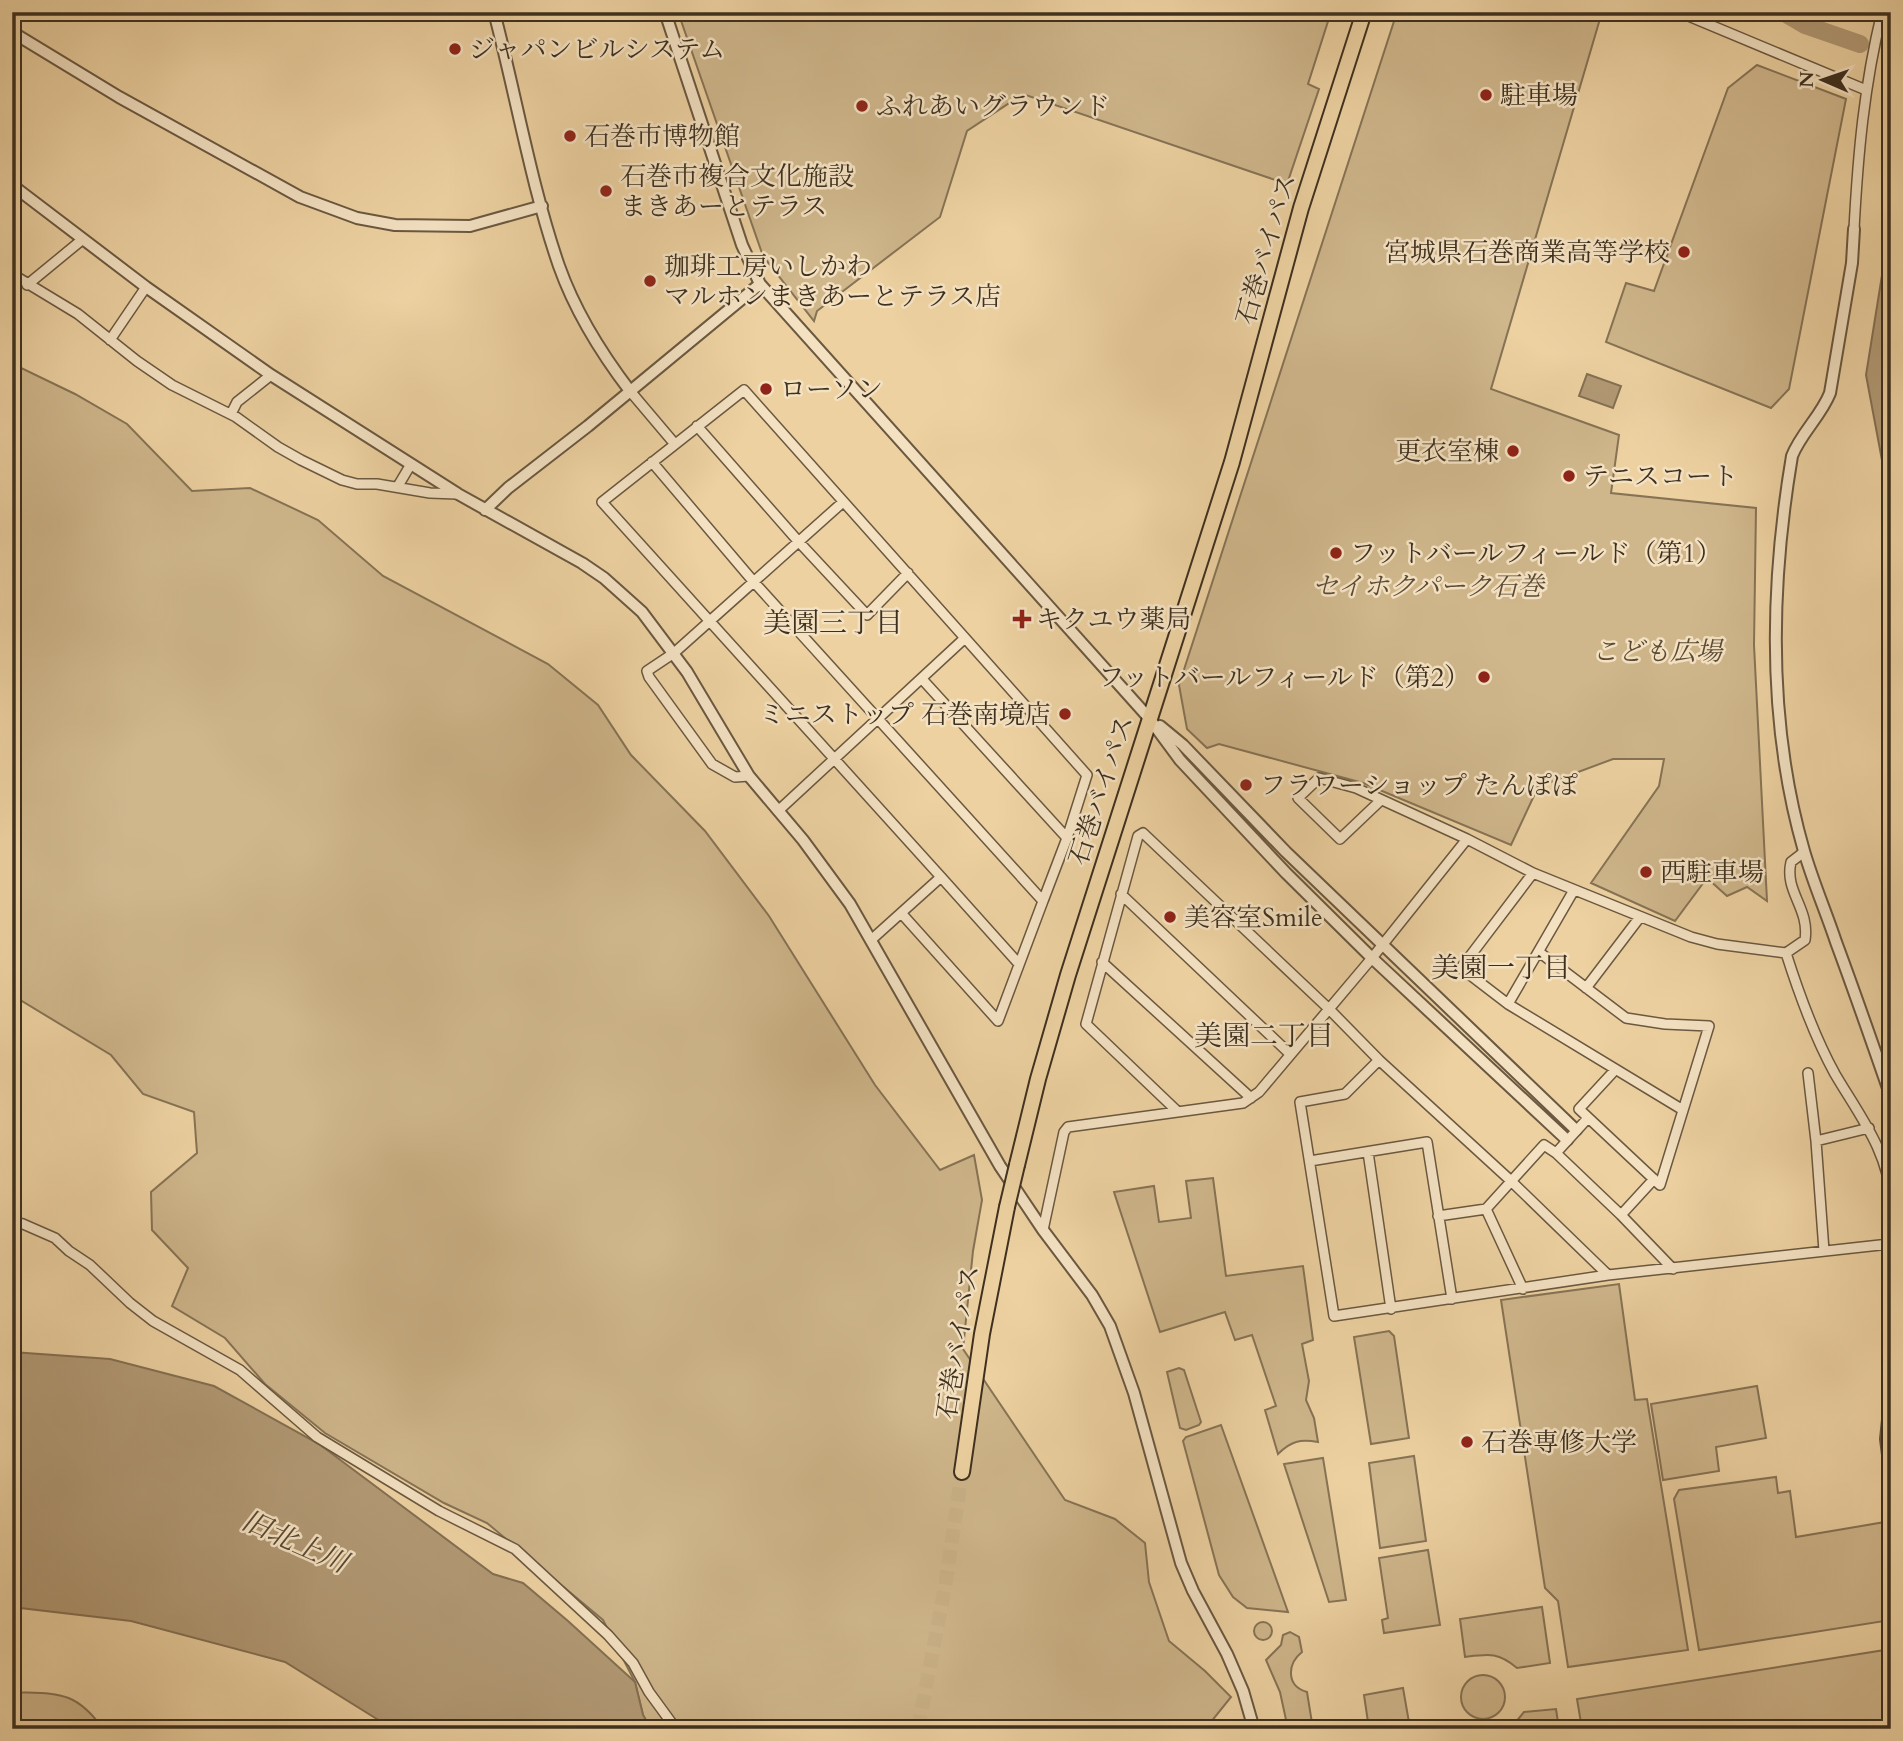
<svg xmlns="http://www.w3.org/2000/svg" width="1903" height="1741" font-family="Cardo,'Noto Serif JP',serif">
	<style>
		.green { fill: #cfb68b; stroke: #867355; stroke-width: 2 }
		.water { fill: #b29a75; stroke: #847053; stroke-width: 2 }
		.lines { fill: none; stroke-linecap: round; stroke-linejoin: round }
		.river { stroke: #b29a75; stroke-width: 18 }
		.trunk-tunnel { stroke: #cab187; stroke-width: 14; stroke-dasharray: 14 7; stroke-linecap: butt }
		.minor-casing { stroke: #6a5840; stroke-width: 12 }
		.tertiary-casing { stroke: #6a5840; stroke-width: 14 }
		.trunk-casing { stroke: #3e301f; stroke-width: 18 }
		.minor { stroke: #f3e1c2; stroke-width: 9 }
		.tertiary { stroke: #f3e1c2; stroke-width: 10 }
		.trunk { stroke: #edd1a1; stroke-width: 14 }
		.trunk-bridge-casing { stroke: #3e301f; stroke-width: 18; stroke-linecap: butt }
		.trunk-bridge { stroke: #edd1a1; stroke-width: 14 }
		.poi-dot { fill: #8f2418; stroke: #f3e1c2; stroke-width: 2.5 }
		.labels { text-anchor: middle; stroke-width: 5; stroke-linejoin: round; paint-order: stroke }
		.poi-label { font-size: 26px; fill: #3e301f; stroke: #f3e1c2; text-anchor: start }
		.street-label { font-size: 26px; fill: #3e301f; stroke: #f3e1c2 }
		.park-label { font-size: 26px; font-style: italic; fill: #5b4b35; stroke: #f3e1c2 }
		.neighbourhood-label { font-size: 28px; fill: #3e301f; stroke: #f3e1c2 }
		.water-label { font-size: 28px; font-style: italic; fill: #5b4a34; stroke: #f3e1c2 }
	</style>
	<rect width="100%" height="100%" fill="#edd1a1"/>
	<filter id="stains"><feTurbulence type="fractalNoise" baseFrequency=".00286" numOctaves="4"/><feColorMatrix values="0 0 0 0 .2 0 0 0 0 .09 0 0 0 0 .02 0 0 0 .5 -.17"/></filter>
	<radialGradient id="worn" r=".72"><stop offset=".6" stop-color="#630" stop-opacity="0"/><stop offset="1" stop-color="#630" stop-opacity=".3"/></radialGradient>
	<!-- green -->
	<path class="green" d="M678,12H1331L1308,84L1319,89L1287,184L1023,94L967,131L940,217L817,311L814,321L763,256Z
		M1397,12H1602L1491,389L1619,435L1611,493L1756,508L1754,645L1767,901L1747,887L1727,896L1707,878L1675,921L1591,883L1659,786L1664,759H1613L1538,787L1511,845L1363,783L1219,744L1207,748L1187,729L1179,685Z
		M1757,65L1846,99L1789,389L1771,408L1606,342L1626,283L1654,291L1728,88Z
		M12,359L21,368L75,394L127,424L192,491L250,488L318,520L383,576L548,664L598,705L631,755L705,831L769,916L875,1085L940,1170L974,1155L982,1200L973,1251L963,1349L1065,1500L1115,1519L1145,1543L1149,1582L1169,1641L1205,1671L1231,1697L1210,1723V1729H651L643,1715L635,1682L603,1620L487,1523L444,1503L325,1433L265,1384L225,1338L172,1306L188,1268L152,1230L151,1192L197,1153L194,1112L143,1094L111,1055L12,995Z
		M1213,1178L1226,1276L1303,1266L1313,1340L1302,1344L1309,1381L1306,1400L1314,1418L1318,1442C1300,1439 1291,1441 1278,1454L1265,1410L1276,1406L1252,1335L1235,1340L1225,1312L1160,1332L1114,1192L1154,1186L1159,1222L1191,1218L1186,1181Z
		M1619,1284L1635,1400L1647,1399L1688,1650L1568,1667L1558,1601L1545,1588L1501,1300Z
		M1389,1331L1394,1336L1409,1438L1371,1444L1354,1337Z
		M1179,1368L1184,1370L1201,1422L1199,1425L1186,1430L1180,1428L1167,1372Z
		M1757,1386L1766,1438L1716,1447L1719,1471L1663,1480L1651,1404Z
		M1221,1425L1288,1612L1247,1608L1233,1597L1219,1575L1183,1441L1186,1437Z
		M1414,1456L1426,1541L1380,1548L1369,1463Z
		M1323,1458L1346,1600L1329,1602L1284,1464Z
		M1776,1477L1778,1493L1790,1491L1796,1537L1885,1522L1891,1560V1620L1699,1650L1674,1499L1679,1490Z
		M1428,1550L1440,1625L1384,1633L1382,1620L1388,1618L1379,1558Z
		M1542,1607L1550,1663L1517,1668C1498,1652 1489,1654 1465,1657L1460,1619Z
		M1254 1631a9 9 0 1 1 18 0a9 9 0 1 1-18 0Z
		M1290,1632L1299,1637L1302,1652C1287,1664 1286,1686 1307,1692L1313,1729H1288L1280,1692L1266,1660L1281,1645L1283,1635Z
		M1891,1649V1729H1582L1577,1699Z
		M1461 1697a22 22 0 1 1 44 0a22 22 0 1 1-44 0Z
		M1403,1688L1410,1728L1369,1729L1364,1695Z
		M12,1692C56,1694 75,1689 103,1729H12Z
		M1556,1709L1559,1729H1510L1524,1712Z"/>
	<!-- water -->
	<path class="water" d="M1891,219V496L1887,487L1866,375Z
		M1587,374L1621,386L1613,408L1579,396Z
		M12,1352L110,1359L214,1386L319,1444L493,1574L523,1583L568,1621L635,1682L643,1715L651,1729H387L380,1721L285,1662L131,1621L12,1607Z"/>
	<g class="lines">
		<!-- river -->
		<path class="river" d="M1783,12L1805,25L1860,44"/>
		<!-- trunk-tunnel -->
		<path class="trunk-tunnel" d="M918,1729L945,1587L962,1472"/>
		<defs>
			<path id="minor" d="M1679,12L1866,90
				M1854,229C1858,154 1864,86 1882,12
				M12,274L78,314L137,361L172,385L236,417L278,447L301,460L342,480L357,484H377L430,493L457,494
				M27,285L83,239
				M110,340L146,287
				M630,391L674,443
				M231,414L237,402L271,375
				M697,426L798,541L867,615L908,573
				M652,462L753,581L1043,901L998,1021L902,914
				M398,486L411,464
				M965,638L1087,775L1067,838
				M922,679L1067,838L1043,901
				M749,776L735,777L712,764L649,677L647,671L674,653L843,502
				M1381,800L1340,839L1298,798L1319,778L1356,788L1467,839
				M778,811L965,638L744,390L602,502L941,877L871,940
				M1804,852L1791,862C1784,892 1810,908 1805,940L1786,953C1799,994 1814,1036 1835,1074C1859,1115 1889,1152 1891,1201
				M1533,873L1461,968L1508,1004L1683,1110
				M941,877L1019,964
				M1121,894L1290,1054
				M1539,952L1626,1018L1665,1024L1709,1026L1660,1185L1579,1109L1615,1070
				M1102,962L1251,1098
				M1586,988L1640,917
				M1508,1004L1574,890
				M1379,1060L1345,1094L1300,1102L1334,1316L1608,1275L1889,1244
				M1808,1073L1816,1141L1824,1251
				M1177,1111L1086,1024L1138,836L1143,833L1328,1008L1379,1060L1510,1180L1608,1275
				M1816,1141L1869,1128
				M1368,1152L1391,1309
				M1556,1153L1588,1118
				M1310,1161L1427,1142L1452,1299
				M1891,1203L1888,1270L1891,1294
				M1621,1215L1654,1179
				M1438,1216L1486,1209
				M12,1222L23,1224L55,1238L69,1251L90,1265L130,1303L153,1321L240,1370L317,1437L439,1511L515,1549L608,1635L633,1663L649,1692L676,1729
				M1043,1230L1064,1132L1068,1127L1243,1103L1259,1092L1372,958L1467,839L1533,873L1691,937L1717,944L1786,953
				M1523,1289L1486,1209L1544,1145L1556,1153L1621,1215L1673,1269"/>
			<path id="tertiary" d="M494,12C516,95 531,185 559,266C575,311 601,353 630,391
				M665,12L742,245L760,284L1149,718L1180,760L1286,873L1372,958L1567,1140
				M12,32L119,97L300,197L357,218L395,225L470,226L542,206
				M12,185L146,287L271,375L458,494L582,563L604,578L642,612L687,672L749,776L803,840L850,904L1000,1166L1043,1230L1092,1295L1110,1326L1134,1393L1181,1563L1193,1591L1227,1654L1243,1691L1254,1729
				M1854,229L1852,263L1830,393C1821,416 1801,433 1792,456C1770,587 1767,723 1804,851C1813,882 1826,912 1836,942C1855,993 1873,1045 1891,1097
				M485,510L508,488L588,426L760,284
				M1160,726L1183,745L1286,852L1576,1130
				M1891,1391L1886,1439L1891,1478"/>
			<path id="trunk" d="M1017,1165L1038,1079L1068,975L1232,462L1301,208L1364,12
				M962,1472L982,1334L1007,1207"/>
		</defs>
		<!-- minor casing -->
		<use href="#minor" class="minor-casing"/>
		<!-- tertiary casing -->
		<use href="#tertiary" class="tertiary-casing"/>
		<!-- trunk casing -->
		<use href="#trunk" class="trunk-casing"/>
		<!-- minor -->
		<use href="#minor" class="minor"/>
		<!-- tertiary -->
		<use href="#tertiary" class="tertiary"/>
		<!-- trunk -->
		<use href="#trunk" class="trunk"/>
		<defs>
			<path id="trunk-bridge" d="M1007,1207L1017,1165"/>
		</defs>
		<!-- trunk-bridge casing -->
		<use href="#trunk-bridge" class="trunk-bridge-casing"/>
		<!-- trunk-bridge -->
		<use href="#trunk-bridge" class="trunk-bridge"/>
	</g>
	<!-- markers -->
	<g class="poi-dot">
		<circle cx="455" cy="49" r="7"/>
		<circle cx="1486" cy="95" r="7"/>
		<circle cx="862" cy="106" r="7"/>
		<circle cx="570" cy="136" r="7"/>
		<circle cx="606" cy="191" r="7"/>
		<circle cx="1684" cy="252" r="7"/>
		<circle cx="650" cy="281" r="7"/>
		<circle cx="766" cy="389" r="7"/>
		<circle cx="1513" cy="451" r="7"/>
		<circle cx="1569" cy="476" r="7"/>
		<circle cx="1336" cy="553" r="7"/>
		<path d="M1018.5 608.5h7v7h7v7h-7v7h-7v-7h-7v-7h7z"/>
		<circle cx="1484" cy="677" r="7"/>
		<circle cx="1065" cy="714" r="7"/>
		<circle cx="1246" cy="785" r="7"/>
		<circle cx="1646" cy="872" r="7"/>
		<circle cx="1170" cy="917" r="7"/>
		<circle cx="1467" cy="1442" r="7"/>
	</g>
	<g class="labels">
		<!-- poi labels -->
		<g class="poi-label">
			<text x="469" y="58">ジャパンビルシステム</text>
			<text x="1500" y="104">駐車場</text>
			<text x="876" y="115">ふれあいグラウンド</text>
			<text x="584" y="145">石巻市博物館</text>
			<text x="620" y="185">石巻市複合文化施設<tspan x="620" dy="30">まきあーとテラス</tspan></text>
			<text x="1670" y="261" text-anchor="end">宮城県石巻商業高等学校</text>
			<text x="664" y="275">珈琲工房いしかわ<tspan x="664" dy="30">マルホンまきあーとテラス店</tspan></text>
			<text x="780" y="398">ローソン</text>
			<text x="1499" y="460" text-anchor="end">更衣室棟</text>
			<text x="1583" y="485">テニスコート</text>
			<text x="1350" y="562">フットバールフィールド（第1）</text>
			<text x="1036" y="628">キクユウ薬局</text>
			<text x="1470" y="686" text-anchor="end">フットバールフィールド（第2）</text>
			<text x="1051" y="723" text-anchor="end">ミニストップ 石巻南境店</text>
			<text x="1260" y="794">フラワーショップ たんぽぽ</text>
			<text x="1660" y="881">西駐車場</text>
			<text x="1184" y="926">美容室Smile</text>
			<text x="1481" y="1451">石巻専修大学</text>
		</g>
		<!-- street labels -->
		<g class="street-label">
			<text transform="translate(1266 249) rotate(-74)" y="9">石巻バイパス</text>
			<text transform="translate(1101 790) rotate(-72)" y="9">石巻バイパス</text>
			<text transform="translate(958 1342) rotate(-81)" y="9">石巻バイパス</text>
		</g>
		<!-- park labels -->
		<g class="park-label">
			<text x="1428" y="595">セイホクパーク石巻</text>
			<text x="1657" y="660">こども広場</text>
		</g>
		<!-- neighbourhood labels -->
		<g class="neighbourhood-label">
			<text x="833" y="632">美園三丁目</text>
			<text x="1501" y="977">美園一丁目</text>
			<text x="1264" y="1045">美園二丁目</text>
		</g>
		<!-- water labels -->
		<g class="water-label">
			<text transform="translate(295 1541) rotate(24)" y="10">旧北上川</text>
		</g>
	</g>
	<!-- margin -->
	<rect width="1903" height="1741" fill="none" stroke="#edd1a1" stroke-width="42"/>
	<rect x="14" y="14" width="1875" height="1713" fill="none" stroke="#3e301f" stroke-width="3.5"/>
	<rect x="21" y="21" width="1861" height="1699" fill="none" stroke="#3e301f" stroke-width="2"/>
	<!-- north arrow -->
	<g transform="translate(1823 80) rotate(272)" stroke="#f3e1c2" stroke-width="5" paint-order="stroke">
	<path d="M0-5L12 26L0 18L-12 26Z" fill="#3e301f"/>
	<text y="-10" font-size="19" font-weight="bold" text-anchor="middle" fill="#3e301f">N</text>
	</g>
	<rect width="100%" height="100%" filter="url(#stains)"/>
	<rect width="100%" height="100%" fill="url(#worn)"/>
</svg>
